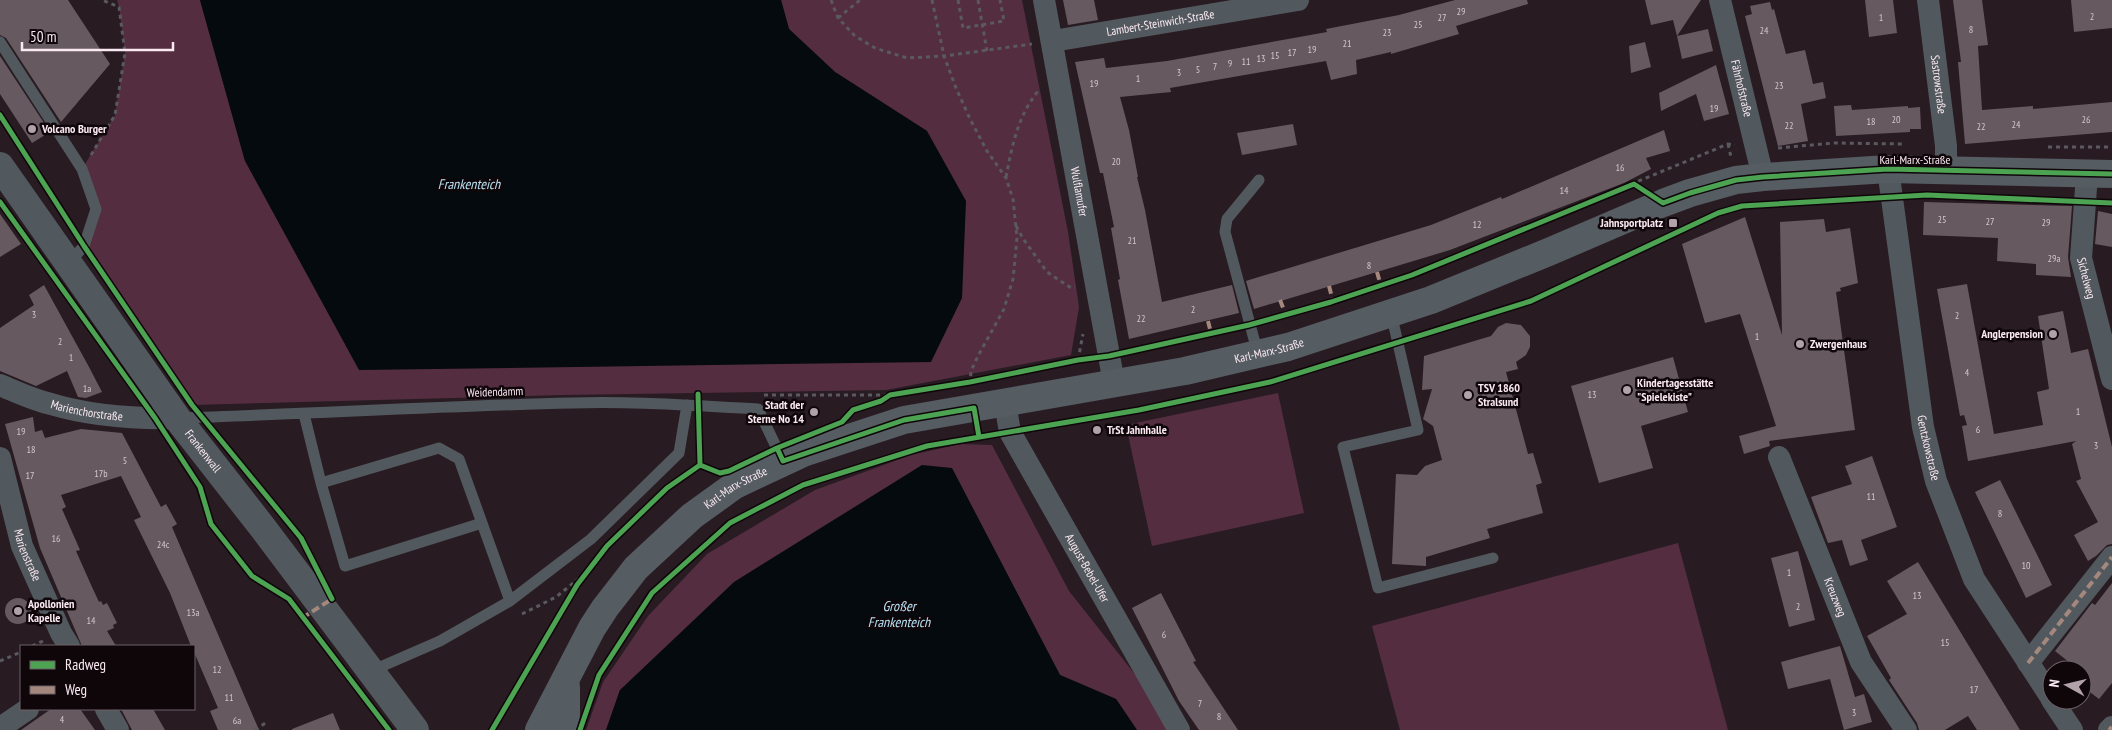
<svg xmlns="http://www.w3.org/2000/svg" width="2112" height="730" font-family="'PT Sans Narrow',sans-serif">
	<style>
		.green { fill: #542d41 }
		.water { fill: #050a0e }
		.building { fill: #665a60 }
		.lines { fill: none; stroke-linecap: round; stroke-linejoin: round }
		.path { stroke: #59595e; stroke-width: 3; stroke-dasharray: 4 4; stroke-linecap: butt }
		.service { stroke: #52595e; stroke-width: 11 }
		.minor { stroke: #52595e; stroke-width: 22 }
		.tertiary { stroke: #52595e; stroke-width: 28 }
		.secondary { stroke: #555c62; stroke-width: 28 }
		.quiet { stroke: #a5887d; stroke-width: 4; stroke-dasharray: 8 4; stroke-linecap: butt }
		.cycleway-casing { stroke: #0f060a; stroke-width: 8 }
		.cycleway { stroke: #4ca352; stroke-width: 5 }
		.poi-dot { fill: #b1a1a9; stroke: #0f060a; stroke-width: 2 }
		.labels { text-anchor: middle; stroke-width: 5; stroke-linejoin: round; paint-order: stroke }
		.number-label { font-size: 10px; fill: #d6c5cd }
		.street-label { font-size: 12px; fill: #fbe9f1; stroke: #0f060a }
		.poi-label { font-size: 12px; font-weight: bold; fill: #fbe9f1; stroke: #0f060a; text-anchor: start }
		.water-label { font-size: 14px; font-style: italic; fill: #b6e1f3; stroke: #0f060a }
	</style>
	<rect width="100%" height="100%" fill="#281c22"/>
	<!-- green -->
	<path class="green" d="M117,0H200L245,161L927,131L835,72L789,29L781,0H1022L1068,232L1079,307L1071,355L886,390L562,395L192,405L84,246L96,209L82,169L115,115L125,53L119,7Z
		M1278,393L1304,513L1152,546L1126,425Z
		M960,444L992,445L1069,591L1179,730H1137L1116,699L1060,675L952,469L620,690L606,730H586L603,682L648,616L707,554L815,490L911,455Z
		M1678,543L1728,730H1400L1372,626Z"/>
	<!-- water -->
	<path class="water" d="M200,0H781L789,29L835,72L927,131L966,201L962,298L931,362L359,370L245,161Z
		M922,465L952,468L1060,675L1116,699L1137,730H606L620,690L734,582Z"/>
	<!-- building -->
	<path class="building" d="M0,0H68L110,64L61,122L6,38L0,35Z
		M1063,0H1094L1098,20L1068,25Z
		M1455,0H1527L1528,4L1456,26L1459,34L1391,54V52L1356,60L1357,74L1331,80L1326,61L1170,88L1171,92L1120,97L1129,130L1138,177H1137L1145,210L1162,302L1232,285L1239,313L1129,339L1118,280L1120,279L1111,228L1114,227L1103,173H1100L1075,62L1104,58L1106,68L1167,61L1327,32L1326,29L1399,15Z
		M1645,0H1701L1677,36L1673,20L1651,25Z
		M1865,0H1893L1897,33L1869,37Z
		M1953,0H1982L1988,45L1978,46L1982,110L2033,106V109L2112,102V132L1965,144L1958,62H1961Z
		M2071,0H2112V28L2074,32Z
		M1770,2L1772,10L1774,9L1786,54L1805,50L1813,84L1823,82L1826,98L1801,104L1808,141L1778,146L1745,16L1752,14L1750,6Z
		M1708,29L1713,51L1682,59L1677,36Z
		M1645,42L1651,67L1631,73L1629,46Z
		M0,56L50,132L32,143L0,94Z
		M1716,65L1729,114L1704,121L1696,94L1661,111L1659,93Z
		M1851,105L1852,110L1908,106V108L1920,107L1921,129H1910V132L1836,136L1834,106Z
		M1293,124L1297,145L1242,155L1237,133Z
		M1664,130L1670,151L1646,158L1651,169L1624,183L1450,250L1254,309L1246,281L1249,280L1431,225L1501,197L1502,199Z
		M1924,202L2072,206L2068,257L2071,277L2036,275V264L1997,261L1998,238L1923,235Z
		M2098,211L2112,214V247L2095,244Z
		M0,214L21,244L0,257Z
		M1745,217L1782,335L1780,222L1824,219L1826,232L1850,228L1858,283L1840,288L1841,291L1836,292L1855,430L1769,441L1770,446L1744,454L1739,436L1776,426L1740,314L1705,323L1682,244Z
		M1967,284L1994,434L2043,425L2037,392L2049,389L2038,316L2063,311L2071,353L2088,349L2112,447V544L2107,545L2096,556L2088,561L2074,535L2098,522L2076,481L2081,479L2072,444L2076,441L1968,461L1962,426L1967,425L1964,415L1960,416L1937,289Z
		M44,285L89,367L102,392L86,398L78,397L67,371L36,386L0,371V328L34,305L29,295Z
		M1506,323L1521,325L1530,336V347L1526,355L1516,362L1518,369L1506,372L1528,454L1533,453L1542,483L1536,485L1537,490L1543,513L1487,529L1490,538L1426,557V566L1392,564L1396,474L1417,475L1425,466L1442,460L1433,426L1423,419L1432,389L1422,390L1424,356L1491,336L1498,327Z
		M1673,357L1688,412L1641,426L1653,468L1599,483L1571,386Z
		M33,417L35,432L42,430L45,438L81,429L122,433L161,507L166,504L177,524L172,527L259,730H218L210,711L218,708L194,652V646H191L170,593L134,520L141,517L121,476L61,495L66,507L62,509L80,550L76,551L92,587L99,602L101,601L103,605L107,603L117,623L113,625L114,628L107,631L116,646H82L40,548L5,424Z
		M1872,456L1897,527L1861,540L1868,560L1850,566L1842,540L1828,543L1811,497L1852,484L1845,466Z
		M2000,480L2052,585L2026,598L1975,492Z
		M1798,551L1815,620L1789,627L1771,558Z
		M1918,562L1975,656L2020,730H1977L1968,716L1945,730H1919L1917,723L1889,680L1891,678L1867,636L1907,614L1887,581Z
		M2112,583V683L2099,699L2082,686V670H2079L2055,651L2092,603L2095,605Z
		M1161,593L1196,661L1193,662L1238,730H1199L1179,701L1132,608Z
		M5 611a13 13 0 1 1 26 0a13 13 0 1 1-26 0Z
		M1840,646L1855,697L1864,694L1872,722L1844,730L1830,679L1788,689L1781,662Z
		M51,709H80L95,730H21Z
		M121,709H153L165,730H132Z
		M333,713L340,730H292V729Z"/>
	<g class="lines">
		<!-- path -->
		<path class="path" d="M831,0L838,18L855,36L875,48L907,58L944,56L1032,44
			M932,0L944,56L956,88L970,119L987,151L1006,178L1013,199L1017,238L1013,279L1004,309L978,356L971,371L970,384
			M958,0L963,28L1004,21L1000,0
			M978,0L987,51
			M838,18L860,0
			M1728,144L1731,157
			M2048,147H2112
			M1778,148L1834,143L1904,144
			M91,155L115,115L125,53L119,7L102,0
			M1006,177C1012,146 1018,115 1039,90
			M2104,203H2112
			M1016,226L1024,240L1047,272L1071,288H1075
			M1264,321L1331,302L1412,275L1728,144L1735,145
			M1128,352L1236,328
			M1078,360L1083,334
			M764,395H890L970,382L1090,359
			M978,429L979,437
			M670,486L700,465
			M522,614L556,597L582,576
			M32,646L43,641
			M0,661L21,652
			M255,730L267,722
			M492,730L577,585L605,550"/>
		<!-- service -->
		<path class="service" d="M0,42L82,169L96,209L84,246L69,263
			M1391,313L1418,430L1343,447L1378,588L1493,558
			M1258,354L1225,232L1227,219L1259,180
			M304,414L321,483L345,566L482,523
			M178,418C310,414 441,406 572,403C634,401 696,406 758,409L783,461
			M321,483L439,448L459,459L510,601
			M371,671L440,641L510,601L591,539L679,453L687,405"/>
		<!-- minor -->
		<g class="minor">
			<path id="s1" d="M1044,0L1114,383"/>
			<path id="s2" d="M1720,0L1763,177"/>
			<path id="s3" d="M1928,0L1946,146V170"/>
			<path id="s4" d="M1053,41L1298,0"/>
			<path id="s5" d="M1888,169L1923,427L1936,481L1974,579L2052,699"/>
			<path id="s6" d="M2087,174L2081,258L2112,379"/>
			<path id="s7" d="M0,385C17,392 33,400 51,404C91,416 135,419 177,418"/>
			<path id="s8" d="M1005,403L1010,432L1179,730"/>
			<path id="s9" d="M1779,457L1861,662L1906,730"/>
			<path id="s10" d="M0,458L22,546L61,633L69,646"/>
			<path d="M2028,663L2112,557"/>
			<path d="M2052,700L2072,730"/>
			<path d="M106,709L118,730"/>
			<path d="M0,728L28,709"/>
			<path d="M2109,730L2112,727"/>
		</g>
		<!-- tertiary -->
		<path class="tertiary" id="s11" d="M0,166L177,418L263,528L415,730"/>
		<!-- secondary -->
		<g class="secondary">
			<path id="s12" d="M539,730L592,628L605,608L636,568L692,516L735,485L803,453L904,420L1185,371L1288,347L1431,300L1551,251L1663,203L1690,193L1736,180L1763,177L1888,169L2112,174"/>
			<path d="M562,730L566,715V687"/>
		</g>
		<!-- quiet -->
		<path class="quiet" d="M1377,272L1381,286
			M1329,286L1333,301
			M1280,300L1286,315
			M1208,321L1211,333
			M302,618L332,599L331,596
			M2028,663L2112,557
			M2109,730L2112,727"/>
		<defs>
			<path id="cycleway" d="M0,115L84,246L192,405L301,538L332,599
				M0,202L155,418L200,487L211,524L252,576L289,599L389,730
				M698,394L700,465
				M777,448L783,461L904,420L974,408L979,437
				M700,465L720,473L729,471L777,448L842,422L853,410L881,401L890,395L970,382L1078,360L1109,356L1249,325L1331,302L1412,275L1634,184L1663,203L1690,193L1736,180L1763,177L1888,169L2112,174
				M492,730L577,585L607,546L667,488L700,465
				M580,730L599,675L652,593L730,523L803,485L927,446L1139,410L1270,382L1531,301L1718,213L1742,206L1927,195L2112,203"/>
		</defs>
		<!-- cycleway casing -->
		<use href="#cycleway" class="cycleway-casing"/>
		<!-- cycleway -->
		<use href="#cycleway" class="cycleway"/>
	</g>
	<!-- markers -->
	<g class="poi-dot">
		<circle cx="32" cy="129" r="5"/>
		<rect x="1668" y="218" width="10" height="10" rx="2.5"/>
		<circle cx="2053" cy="334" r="5"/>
		<circle cx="1800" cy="344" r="5"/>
		<circle cx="1627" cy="390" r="5"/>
		<circle cx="1468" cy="395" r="5"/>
		<circle cx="814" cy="412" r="5"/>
		<circle cx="1097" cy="430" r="5"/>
		<circle cx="18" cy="611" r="5"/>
	</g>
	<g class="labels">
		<!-- number labels -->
		<g class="number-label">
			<text x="1461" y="15">29</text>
			<text x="2092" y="20">2</text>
			<text x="1442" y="21">27</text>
			<text x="1881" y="21">1</text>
			<text x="1418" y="28">25</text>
			<text x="1971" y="33">8</text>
			<text x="1764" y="34">24</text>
			<text x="1387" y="36">23</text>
			<text x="1347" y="47">21</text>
			<text x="1312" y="53">19</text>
			<text x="1292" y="56">17</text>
			<text x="1275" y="59">15</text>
			<text x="1261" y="62">13</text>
			<text x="1246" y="65">11</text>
			<text x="1230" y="67">9</text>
			<text x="1215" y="70">7</text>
			<text x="1198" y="73">5</text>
			<text x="1179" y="76">3</text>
			<text x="1138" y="82">1</text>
			<text x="1094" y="87">19</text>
			<text x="1779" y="89">23</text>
			<text x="1714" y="112">19</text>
			<text x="1896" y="123">20</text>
			<text x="2086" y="123">26</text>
			<text x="1871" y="125">18</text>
			<text x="2016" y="128">24</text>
			<text x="1789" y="129">22</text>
			<text x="1981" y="130">22</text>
			<text x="1116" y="165">20</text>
			<text x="1620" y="171">16</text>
			<text x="1564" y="194">14</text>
			<text x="1942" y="223">25</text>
			<text x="1990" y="225">27</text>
			<text x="2046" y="226">29</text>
			<text x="1477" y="228">12</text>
			<text x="1132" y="244">21</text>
			<text x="2054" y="262">29a</text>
			<text x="1369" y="269">8</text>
			<text x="1193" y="313">2</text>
			<text x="34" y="318">3</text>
			<text x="1957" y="319">2</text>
			<text x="1141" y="322">22</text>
			<text x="1757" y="340">1</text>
			<text x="60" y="345">2</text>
			<text x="71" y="361">1</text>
			<text x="1967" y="376">4</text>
			<text x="87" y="392">1a</text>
			<text x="1592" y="398">13</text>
			<text x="2078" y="415">1</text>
			<text x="1978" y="433">6</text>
			<text x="21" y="435">19</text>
			<text x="2096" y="449">3</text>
			<text x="31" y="453">18</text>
			<text x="125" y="464">5</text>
			<text x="101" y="477">17b</text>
			<text x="30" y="479">17</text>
			<text x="1871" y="500">11</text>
			<text x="2000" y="517">8</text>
			<text x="56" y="542">16</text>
			<text x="163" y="548">24c</text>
			<text x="2026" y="569">10</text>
			<text x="1789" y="576">1</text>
			<text x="1917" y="599">13</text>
			<text x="1798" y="610">2</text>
			<text x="193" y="616">13a</text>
			<text x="91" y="624">14</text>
			<text x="1164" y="638">6</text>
			<text x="1945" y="646">15</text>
			<text x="217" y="673">12</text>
			<text x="1974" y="693">17</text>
			<text x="229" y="701">11</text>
			<text x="1200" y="707">7</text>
			<text x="1854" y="716">3</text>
			<text x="1219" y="720">8</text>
			<text x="62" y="723">4</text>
			<text x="237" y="724">6a</text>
		</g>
		<!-- street labels -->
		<g class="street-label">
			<text dy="4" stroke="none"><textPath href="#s4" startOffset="109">Lambert-Steinwich-Straße</textPath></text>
			<text dy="4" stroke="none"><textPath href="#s3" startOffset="85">Sastrowstraße</textPath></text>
			<text dy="4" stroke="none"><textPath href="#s2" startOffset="91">Fährhofstraße</textPath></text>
			<text x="1915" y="164">Karl-Marx-Straße</text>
			<text dy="4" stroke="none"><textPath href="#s1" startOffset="195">Wulflamufer</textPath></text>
			<text dy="4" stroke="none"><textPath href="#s6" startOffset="105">Sichelweg</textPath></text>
			<text dy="4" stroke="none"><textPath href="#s12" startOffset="872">Karl-Marx-Straße</textPath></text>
			<text transform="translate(495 392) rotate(-2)" y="4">Weidendamm</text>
			<text dy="4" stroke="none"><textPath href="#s7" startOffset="91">Marienchorstraße</textPath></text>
			<text dy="4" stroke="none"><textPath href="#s5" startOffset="282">Gentzkowstraße</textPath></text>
			<text dy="4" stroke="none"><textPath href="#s11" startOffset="350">Frankenwall</textPath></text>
			<text dy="4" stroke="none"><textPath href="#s12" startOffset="318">Karl-Marx-Straße</textPath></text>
			<text dy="4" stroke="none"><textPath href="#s10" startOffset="101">Marienstraße</textPath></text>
			<text dy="4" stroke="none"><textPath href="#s8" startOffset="186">August-Bebel-Ufer</textPath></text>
			<text dy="4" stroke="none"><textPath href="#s9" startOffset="151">Kreuzweg</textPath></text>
		</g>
		<!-- poi labels -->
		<g class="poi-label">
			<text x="42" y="133">Volcano Burger</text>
			<text x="1663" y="227" text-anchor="end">Jahnsportplatz</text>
			<text x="2043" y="338" text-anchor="end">Anglerpension</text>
			<text x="1810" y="348">Zwergenhaus</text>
			<text x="1637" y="387">Kindertagesstätte<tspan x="1637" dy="14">"Spielekiste"</tspan></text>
			<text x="1478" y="392">TSV 1860<tspan x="1478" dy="14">Stralsund</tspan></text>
			<text x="804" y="409" text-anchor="end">Stadt der<tspan x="804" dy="14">Sterne No 14</tspan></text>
			<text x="1107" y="434">TrSt Jahnhalle</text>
			<text x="28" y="608">Apollonien<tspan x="28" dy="14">Kapelle</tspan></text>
		</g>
		<!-- water labels -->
		<g class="water-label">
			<text x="469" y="189">Frankenteich</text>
			<text x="899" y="611">Großer<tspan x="899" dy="16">Frankenteich</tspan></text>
		</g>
	</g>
	<!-- legend -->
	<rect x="20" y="645" width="175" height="65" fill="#0f060a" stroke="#6d6166"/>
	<rect x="30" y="661" width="25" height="8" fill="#4ca352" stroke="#6d6166"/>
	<text x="65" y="670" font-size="15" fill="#fbe9f1">Radweg</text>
	<rect x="30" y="686" width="25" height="8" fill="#a5887d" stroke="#6d6166"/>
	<text x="65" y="695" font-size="15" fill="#fbe9f1">Weg</text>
	<!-- north arrow -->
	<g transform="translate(2067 685) rotate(278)"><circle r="24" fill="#0f060a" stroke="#6d6166"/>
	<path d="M0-4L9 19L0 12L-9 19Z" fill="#b1a1a9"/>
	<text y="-8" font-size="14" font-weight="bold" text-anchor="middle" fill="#fbe9f1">N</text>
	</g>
	<!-- scale -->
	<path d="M22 42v8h151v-8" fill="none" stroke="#fbe9f1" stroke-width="2.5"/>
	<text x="30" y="42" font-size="15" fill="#fbe9f1" stroke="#0f060a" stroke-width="4" paint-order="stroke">50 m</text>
</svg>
